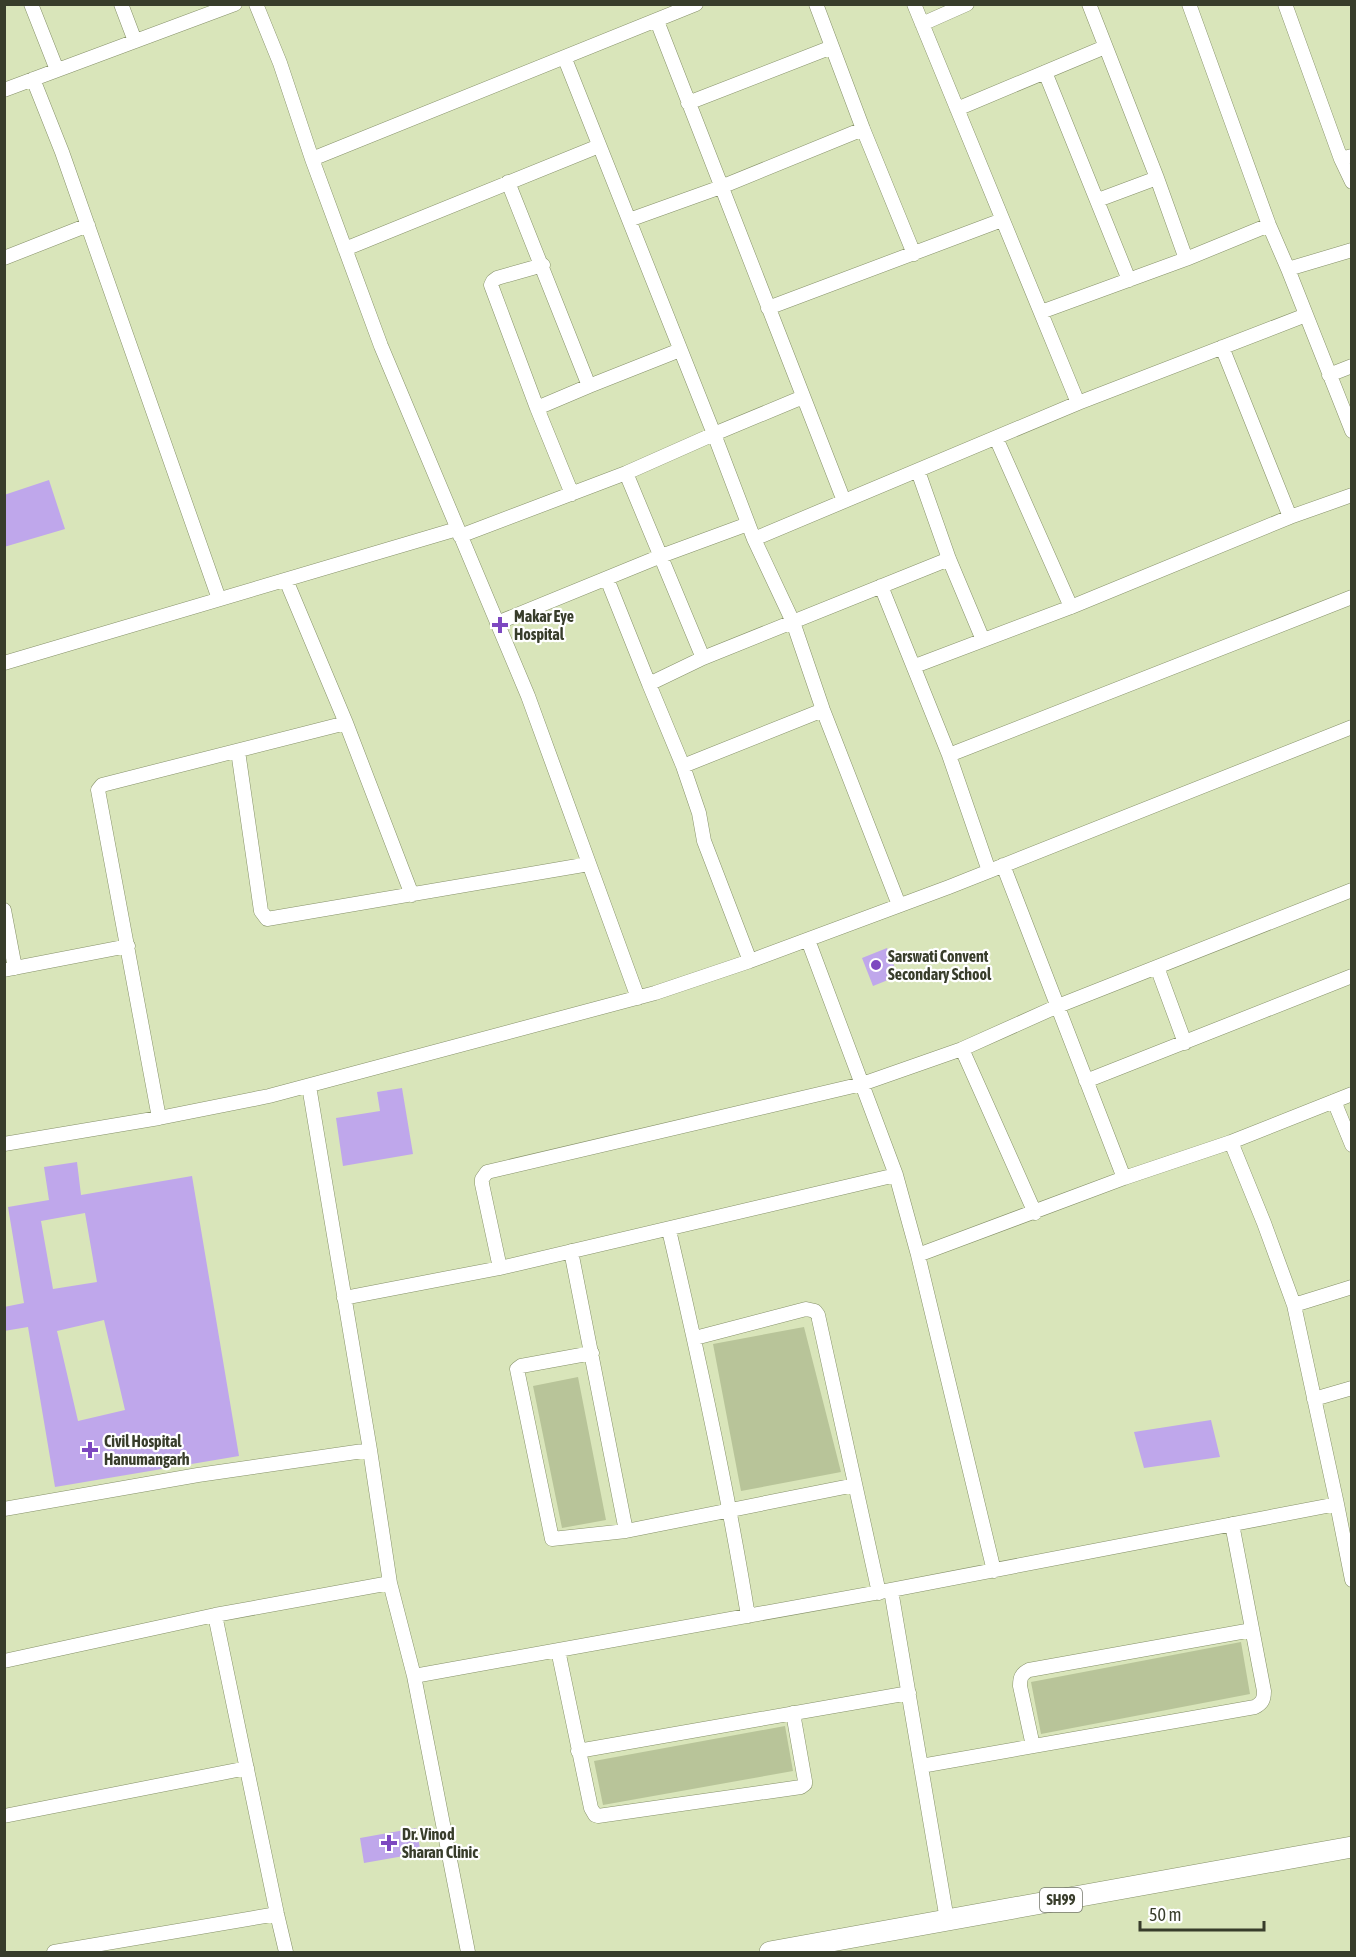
<svg xmlns="http://www.w3.org/2000/svg" width="1356" height="1957" font-family="'Asap Condensed',sans-serif">
	<style>
		.green { fill: #b8c499 }
		.building { fill: #bfa7eb; fill-rule: evenodd }
		.lines { fill: none; stroke-linecap: round; stroke-linejoin: round }
		.minor-casing { stroke: #869169; stroke-width: 15 }
		.primary-casing { stroke: #869169; stroke-width: 22 }
		.minor { stroke: #fff; stroke-width: 14 }
		.primary { stroke: #fff; stroke-width: 21 }
		.poi-dot { fill: #7d48c0; stroke: #fff; stroke-width: 2 }
		.labels { text-anchor: middle; stroke-width: 4.5; stroke-linejoin: round; paint-order: stroke }
		.shield { fill: #fff; stroke: #74776b; stroke-width: 1.5 }
		.shield-label { font-size: 15px; font-weight: bold; fill: #383d2b }
		.poi-label { font-size: 16px; font-weight: bold; fill: #383d2b; stroke: #fff; text-anchor: start }
	</style>
	<rect width="100%" height="100%" fill="#d9e5ba"/>
	<!-- green -->
	<path class="green" d="M804,1327L841,1472L741,1491L713,1344Z
		M578,1377L606,1520L562,1528L533,1386Z
		M1241,1642L1250,1694L1041,1734L1031,1682Z
		M785,1726L793,1771L603,1805L594,1761Z"/>
	<!-- building -->
	<path class="building" d="M49,480L65,529L4,547V495Z
		M887,948L898,976L873,986L862,958Z
		M402,1088L413,1154L343,1166L336,1118L380,1111L377,1092Z
		M77,1162L81,1195L192,1176L239,1456L55,1487L28,1327L4,1331V1307L24,1303L8,1207L49,1200L44,1167ZM85,1213L97,1282L53,1289L41,1221ZM104,1320L125,1410L78,1421L57,1331Z
		M1211,1420L1220,1457L1144,1468L1134,1432Z
		M416,1828L421,1853L364,1863L360,1838Z"/>
	<g class="lines">
		<defs>
			<path id="minor" d="M31,4L57,70
				M121,4L135,41
				M256,4L280,63L312,159L381,346L528,696L638,998
				M816,4L863,129L914,254
				M914,4L1078,403
				M1089,4L1157,178L1186,259
				M1189,4L1269,225L1288,269L1352,431
				M1285,4L1341,159
				M657,21L844,501
				M922,24L967,4
				M565,59L714,434L754,539L793,622L823,710L899,905
				M1045,72L1129,280
				M33,79L62,152L219,599
				M4,90L235,4
				M688,103L832,47
				M957,109L1105,47
				M1352,156L1341,159L1352,182
				M312,159L696,4
				M508,182L589,386L680,350
				M1098,200L1157,178
				M629,220L721,187L863,129
				M345,249L599,146
				M4,258L88,225
				M1288,269L1352,250
				M768,308L1002,220
				M1041,312L1186,259L1269,225
				M1222,347L1290,517
				M1329,375L1352,366
				M537,408L491,285L493,281L497,278L543,265
				M996,438L1071,607
				M918,471L949,559L983,640
				M626,473L703,658
				M572,494L537,408L589,386
				M460,536L626,473L714,434L803,397
				M754,539L1078,403L1306,315
				M607,579L649,684L703,658L949,559
				M286,580L346,723L412,895
				M881,586L949,755L989,871
				M497,623L661,556L748,524
				M4,663L457,529
				M915,666L1071,607L1290,517L1352,495
				M649,684L683,766L699,813L704,841L750,961
				M238,751L261,911L267,919L589,864
				M949,755L1352,597
				M683,766L823,710
				M1003,865L1124,1178
				M4,910L15,968
				M808,940L896,1175L918,1255L994,1571
				M1157,967L1185,1043
				M4,970L128,946
				M1086,1081L1352,976
				M309,1086L370,1450L390,1583L414,1676L468,1952
				M1334,1101L1352,1145
				M159,1118L98,790L102,785L346,723
				M1231,1142L1264,1223L1294,1305L1337,1504L1352,1580
				M4,1144L159,1118L269,1096L655,993L750,961L949,887L1352,727
				M1035,1213L962,1049L1058,1006L1352,890
				M669,1230C699,1358 727,1486 748,1616
				M571,1251L626,1531
				M918,1255L1124,1178L1231,1142L1352,1094
				M500,1268L482,1184V1179L487,1172L862,1084L962,1049
				M344,1298L500,1268L896,1175
				M1294,1305L1352,1287
				M695,1338L806,1309L815,1311L818,1315L879,1593
				M592,1353L521,1366L517,1369L552,1539L626,1531L855,1485
				M1314,1399L1352,1388
				M4,1509L198,1475L370,1450
				M891,1590L947,1920
				M215,1615L277,1914L286,1952
				M558,1650L591,1808L595,1815L598,1816L801,1787L805,1784V1781L793,1713
				M4,1661L215,1615L390,1583
				M414,1676L891,1590L1337,1504
				M1033,1746L1020,1686C1020,1678 1021,1674 1029,1670L1252,1630
				M578,1751L909,1693
				M921,1766L1255,1707C1262,1703 1264,1700 1264,1691L1232,1524
				M4,1816L247,1768
				M54,1952L277,1914"/>
			<path id="primary" d="M770,1952L1352,1847"/>
		</defs>
		<!-- minor casing -->
		<use href="#minor" class="minor-casing"/>
		<!-- primary casing -->
		<use href="#primary" class="primary-casing"/>
		<!-- minor -->
		<use href="#minor" class="minor"/>
		<!-- primary -->
		<use href="#primary" class="primary"/>
	</g>
	<!-- markers -->
	<g class="poi-dot">
		<path d="M497 616h6v6h6v6h-6v6h-6v-6h-6v-6h6z"/>
		<circle cx="876" cy="965" r="6"/>
		<path d="M87 1441h6v6h6v6h-6v6h-6v-6h-6v-6h6z"/>
		<path d="M386 1834h6v6h6v6h-6v6h-6v-6h-6v-6h6z"/>
	</g>
	<g class="labels">
		<!-- shield labels -->
		<rect class="shield" x="1040" y="1888" width="42" height="24" rx="4.5"/>
		<g class="shield-label">
			<text x="1061" y="1905">SH99</text>
		</g>
		<!-- poi labels -->
		<g class="poi-label">
			<text x="514" y="622">Makar Eye<tspan x="514" dy="18">Hospital</tspan></text>
			<text x="888" y="962">Sarswati Convent<tspan x="888" dy="18">Secondary School</tspan></text>
			<text x="104" y="1447">Civil Hospital<tspan x="104" dy="18">Hanumangarh</tspan></text>
			<text x="402" y="1840">Dr. Vinod<tspan x="402" dy="18">Sharan Clinic</tspan></text>
		</g>
	</g>
	<!-- border -->
	<rect width="1356" height="1957" fill="none" stroke="#383d2b" stroke-width="12"/>
	<!-- scale -->
	<path d="M1140 1921v9h124v-9" fill="none" stroke="#383d2b" stroke-width="3"/>
	<text x="1149" y="1921" font-size="18" fill="#383d2b" stroke="#ffffff" stroke-width="4.5" paint-order="stroke">50 m</text>
</svg>
